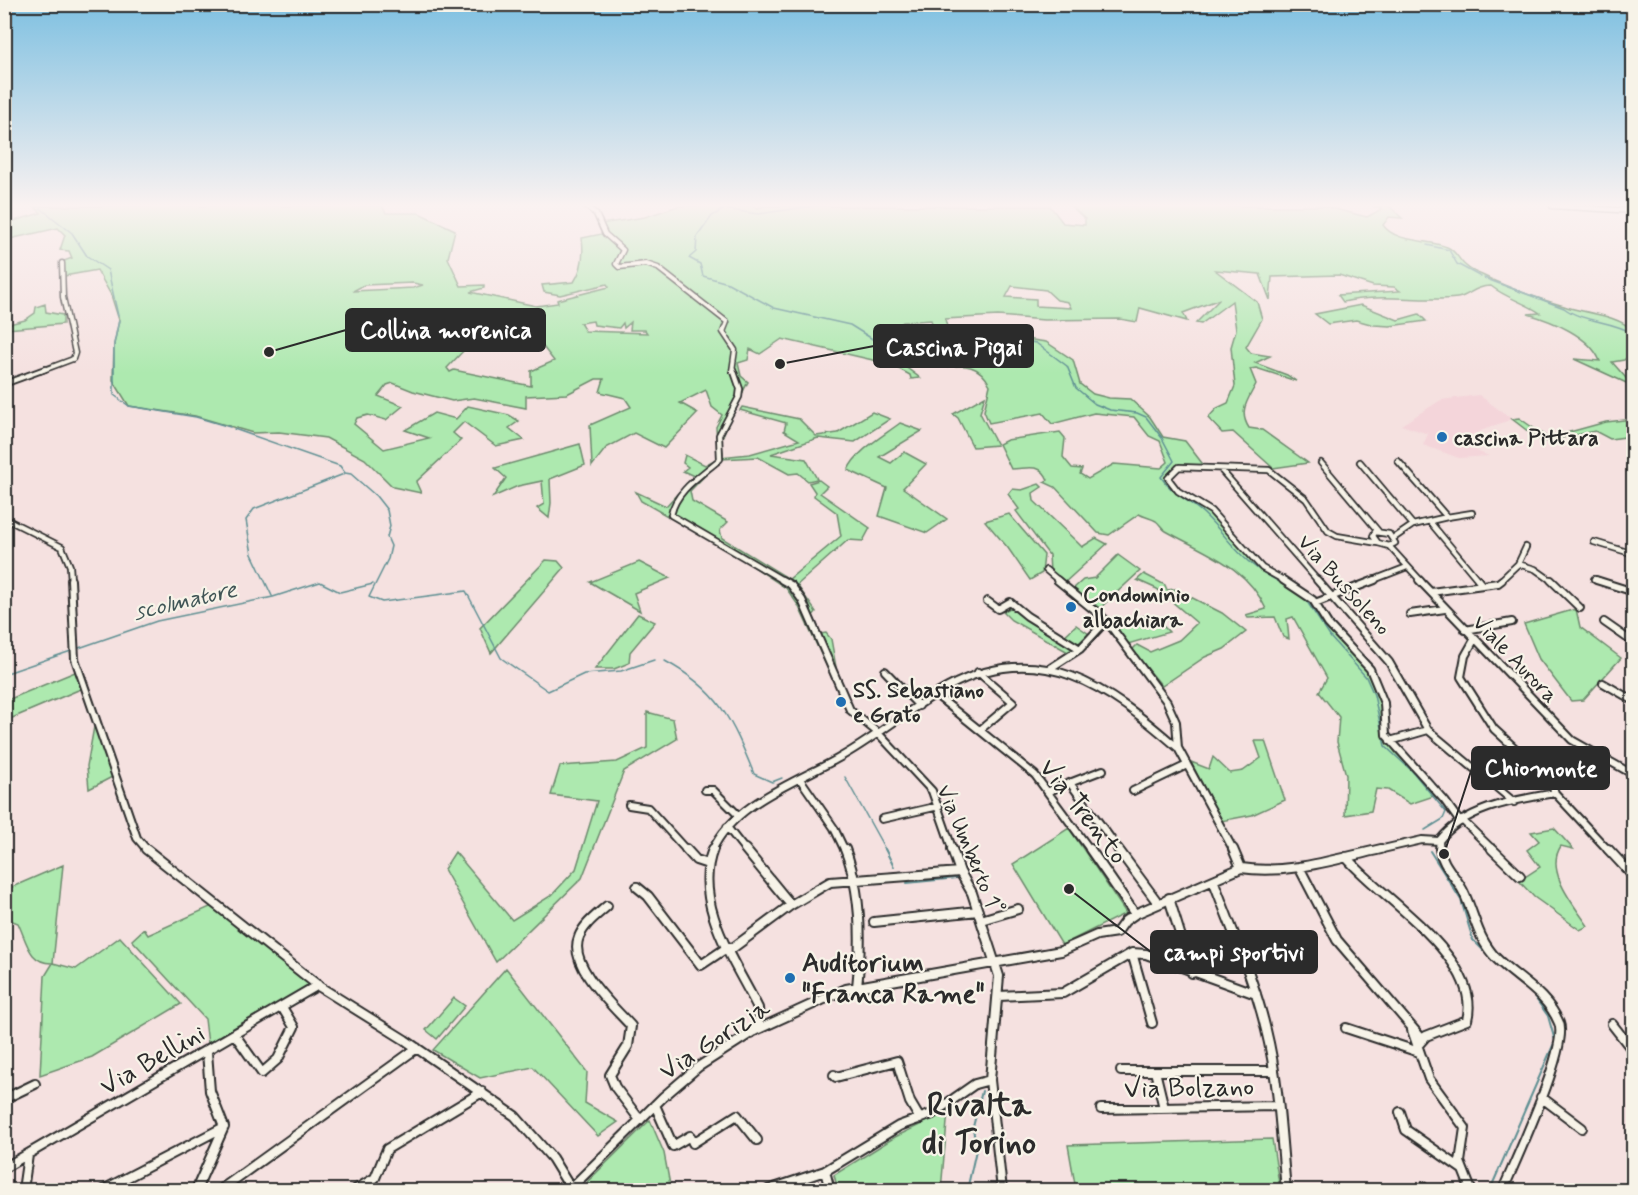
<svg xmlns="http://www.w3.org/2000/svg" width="1638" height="1195" font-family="Mynerve,sans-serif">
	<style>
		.built { fill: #f4d5da }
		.green { fill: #ade9af; stroke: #6c8a6d; stroke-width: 1.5; fill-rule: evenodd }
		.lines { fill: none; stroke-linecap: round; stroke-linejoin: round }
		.stream-far1 { stroke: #5e8f92; stroke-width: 1.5 }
		.stream { stroke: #5e8f92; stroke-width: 2 }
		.minor-far3-casing { stroke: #2b2b2b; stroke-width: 7 }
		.minor-far2-casing { stroke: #2b2b2b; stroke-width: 8 }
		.minor-far1-casing { stroke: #2b2b2b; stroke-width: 10 }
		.minor-casing { stroke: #2b2b2b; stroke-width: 12 }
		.minor-far3 { stroke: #f7f3e8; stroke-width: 4 }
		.minor-far2 { stroke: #f7f3e8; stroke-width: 4.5 }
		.minor-far1 { stroke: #f7f3e8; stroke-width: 6 }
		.minor { stroke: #f7f3e8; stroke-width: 8 }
		.poi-dot { fill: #1f6fb2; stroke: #f7f3e8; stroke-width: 2 }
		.labels { text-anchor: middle; stroke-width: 4.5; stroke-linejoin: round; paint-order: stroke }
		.poi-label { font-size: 22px; font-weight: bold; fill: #2b2b2b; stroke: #f7f3e8; text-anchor: start }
		.street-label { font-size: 22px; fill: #2b2b2b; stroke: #f7f3e8 }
		.water-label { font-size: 24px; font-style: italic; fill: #405556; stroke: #f7f3e8 }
		.near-street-label { font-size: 27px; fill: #2b2b2b; stroke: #f7f3e8 }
		.near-poi-label { font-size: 27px; font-weight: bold; fill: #2b2b2b; stroke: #f7f3e8; text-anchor: start }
		.near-district-label { font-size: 33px; font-weight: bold; fill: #2b2b2b; stroke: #f7f3e8 }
		.leader { fill: none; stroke: #2b2b2b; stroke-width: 2 }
		.callout-dot { fill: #2b2b2b; stroke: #f7f3e8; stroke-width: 2 }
		.callout { fill: #2b2b2b; stroke: #2b2b2b; stroke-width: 2 }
		.callout-label { font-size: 24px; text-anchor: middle; font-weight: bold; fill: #fff }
	</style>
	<rect width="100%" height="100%" fill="#f5e1e0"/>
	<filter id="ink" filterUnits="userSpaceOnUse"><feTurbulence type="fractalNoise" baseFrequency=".0167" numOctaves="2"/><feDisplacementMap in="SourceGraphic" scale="12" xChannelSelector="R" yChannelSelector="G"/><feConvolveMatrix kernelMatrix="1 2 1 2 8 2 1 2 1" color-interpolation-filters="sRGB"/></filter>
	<g filter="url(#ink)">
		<!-- built -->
		<path class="built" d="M1479,395L1512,419L1465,437L1461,445L1489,456L1459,458L1423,445L1428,434L1401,425L1441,400Z"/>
		<!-- green -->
		<path class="green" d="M34,206H382L386,213H419L455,230L448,258L461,286L484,285V288L470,292L536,306L558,303L557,300L609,287L607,284L560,295L544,292L542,285L574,282C582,270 584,253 582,238L602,234L600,224L645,217L678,206H753L758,208L765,206H1050L1063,223L1085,225V219L1071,206H1323L1367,217L1382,209L1373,206H1389L1402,218L1389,217L1383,225C1395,243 1428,239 1447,247C1457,251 1458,260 1466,266C1470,270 1477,273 1482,275C1508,288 1537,298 1564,306C1587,314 1615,314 1633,330V352L1624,360L1612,362L1633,386L1574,359L1600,361C1590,336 1552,321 1528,314L1540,313C1524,302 1506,298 1491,286C1474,286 1468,297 1457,298C1419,302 1380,293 1343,302L1338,295L1400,291L1394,287L1373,286L1339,275L1272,277L1270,300L1260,274L1215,270L1257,302L1262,319L1246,347L1251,353L1270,356L1255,363L1287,375L1296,381L1256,368L1250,369L1256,384C1248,400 1238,411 1249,428L1262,430L1308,463L1273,468L1233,432L1222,433L1208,418L1217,408L1228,403L1235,386L1231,347L1236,330L1232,301L1201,324L1196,323L1220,299L1183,313L1187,321L1140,308L1137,322L1120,319L1044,320L998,316L945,319L947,327L1046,342L1073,360L1080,384L1093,394L1109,398L1130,399L1150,417L1163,437L1185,441L1205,467L1176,465L1166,478L1178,490L1216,513L1269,572L1304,591L1329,624L1374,672L1387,703L1390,738L1385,736L1395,752L1437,795L1410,804L1388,790L1376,789L1371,811L1345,815L1346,775L1337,742L1339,717L1319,692L1327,678L1293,617L1287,619L1289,639L1283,637L1275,617L1248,618L1246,615L1266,609C1247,566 1205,553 1166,531C1162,529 1160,524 1156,521C1151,518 1144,517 1139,514L1109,535L1098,533L1055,487L1044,482L1048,480C1041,462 1027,469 1011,469L999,444L1007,440L1060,432L1065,438L1063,457L1072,468L1082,469L1080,474L1088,479L1114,464L1161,468L1168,462L1160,441L1149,436L1134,417L1094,413L1052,424L1043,413L989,423L984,411L990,385C979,364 965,364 943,367L935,357L920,360L907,368L920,378L911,379L910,375L890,364L782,339L760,354L750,349L748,360L738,363L741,376L748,382C746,385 722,435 722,439C721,444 723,450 723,454L718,455L716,427L722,415L712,407L706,390L680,403L698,413L664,448L634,433L606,448L592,466L590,425L631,407L625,398L600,392L604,379H596L567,394L526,396V408L474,398L452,401L413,391L393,383L387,385L378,396L403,406L386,420L368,415L357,418L354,424L384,449L429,438L405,430L434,413L456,419L468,406L509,415L519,421L509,428L524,440L496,446L464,422L453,433L461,440L416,482L421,493L393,487L365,459L326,438L279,432L253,433L195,416L129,406L113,380L114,344L119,320L111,295L97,270L64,276V261L72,258L69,251L60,250L65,235L58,228L5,240L4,224L41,213ZM413,283L423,285L413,288L353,291L364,285ZM1012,286L1046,290L1057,300L1068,302L1071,308L1036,306V299L1006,297ZM931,320L937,336L900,344L877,340L903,322ZM593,321L594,325L619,328L623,323L624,328L631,322L630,330H645L647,333L585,331L580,323ZM500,329L541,331L540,343L554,361L531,371V386L454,370L450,372L447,368L465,349Z
			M45,304L46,312L63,315V324L7,329L5,325L25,320L35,313L36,307Z
			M1361,305L1398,320L1419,314L1426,321L1390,326L1374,325L1356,320L1328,324L1315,314Z
			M985,396L980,413L997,445L973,447L958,418L953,414Z
			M742,407L799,419L816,436L838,433L872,412L890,419L855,442L818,438L771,454L806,459L817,479L808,481L798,473L789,474L758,457L721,459L690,491L692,501L728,522L720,530L722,538L789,579L841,536L837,513L814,496L815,492L809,483L819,480L827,486L820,493L870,528L863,541L848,540L797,585L816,612L811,618L820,634L826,633L831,639L836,667L825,663L798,605L786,588L736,555L641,501L636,492L666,506L694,476L683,471L688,467L683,463L685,455L705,465L720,457L750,454L799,440L784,431L786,423L740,410Z
			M1519,418L1548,438L1606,422L1633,419V436L1610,439L1595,431L1542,442L1512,419Z
			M900,423L922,431L879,457L891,463L904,452L926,464L903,488L947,519L927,533L879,516L887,488L848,470C856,451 883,436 900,423Z
			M580,444L585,465L550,479L551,503L549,518L537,508L544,504L542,481L518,486L493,497L506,478L495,468Z
			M1039,484L1042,487L1033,493L1034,501L1077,542L1082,547L1096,538L1107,544L1063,584L1050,572L1049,555L1016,511L1019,509L1008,494L1012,489L1022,490Z
			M1009,514L1044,555L1042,573L1030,580L1008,548L985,521Z
			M1118,555L1140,571L1100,608L1073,589L1083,580L1095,578Z
			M546,560L558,561L564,568L491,653L480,628Z
			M639,562L670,578L634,593L640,611L590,582Z
			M1144,574L1165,585L1167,590L1175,589L1222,613L1246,632L1224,649L1205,657L1162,686L1132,650L1137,645L1150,652L1179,640L1197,623L1157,589L1137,580Z
			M1013,606L1027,620L1061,639L1076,625L1089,634L1068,652L1011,620L1003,612Z
			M1576,609L1580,627L1621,658L1583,700L1571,701L1539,659L1524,624Z
			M638,614L655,622L630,652L629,663L614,669H595Z
			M1142,616L1155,618L1169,632L1128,644L1111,620C1123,627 1132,625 1142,616Z
			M75,672L83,688L5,721V701Z
			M647,712L673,719L677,739L624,771L582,878L496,962L444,869L455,852L512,920L552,895L576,869L597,801L551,795L560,766L617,762L647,748Z
			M95,721L112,777L89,789L87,766Z
			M1255,741H1265L1285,800L1252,815L1221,821L1191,762L1209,769L1213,757L1230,773L1243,771L1261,758Z
			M1069,828L1126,913L1062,945L1013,864Z
			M1554,828L1573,849L1561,846C1544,871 1574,905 1588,926L1580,930L1534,897L1519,881L1540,867L1527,850L1539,841L1531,832Z
			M63,865L53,963L76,969L120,937L181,1004L92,1057L40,1075L45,976L53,963C29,964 27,942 18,923L5,918V890Z
			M212,906L311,985L208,1044L205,1019L132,940L144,929L148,935Z
			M506,968L587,1072L585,1103L618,1122L598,1136L533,1067L480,1078L433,1050Z
			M454,998L465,1006L437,1039L426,1030Z
			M948,1111L941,1190H838L834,1175L895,1137Z
			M650,1120L664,1153L671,1190L584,1189L588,1181Z
			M1272,1139L1280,1190H1076L1068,1145Z"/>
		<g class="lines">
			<!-- stream-far1 -->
			<path class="stream-far1" d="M38,206L72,233L87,256L108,270L118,316
				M814,206L758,214L724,209L712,216L697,237L696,252L689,258L700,264L703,276L728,283L774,308L850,325L874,340L899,345L968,332L1036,343L1067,366L1076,388L1095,404L1110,410L1137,413L1146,417L1162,438L1174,461L1161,477C1172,494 1189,500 1204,514C1234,543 1238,561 1280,582
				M1427,245L1449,250L1457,264L1481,277
				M1484,278L1564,308C1584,323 1612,320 1634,334
				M119,320L114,344V395L129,406L196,417L230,427
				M234,429L340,466L345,473L351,474L376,496L387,510L390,526L387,537L391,546L388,559L369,597L382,602L466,591L501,658L548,691L584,674L621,671L654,660
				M272,596L252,554L246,520L254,509L344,474
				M1304,597L1331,638L1366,677L1374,695L1385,746L1412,771L1446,812L1443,819L1425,830
				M76,649L157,621L273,597L320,582L340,592L373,584
				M665,661C719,690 732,720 754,774L772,782L782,778
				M4,674L71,651
				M845,777L886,851"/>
			<!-- stream -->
			<path class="stream" d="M885,849L894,867
				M1430,851L1461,900L1473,940L1497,964
				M907,883L957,878
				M967,1190L976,1150L973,1127L982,1091
				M1490,1190L1555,1041L1548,1016L1531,992"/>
			<defs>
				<path id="minor-far3" d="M586,206L596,214L605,234L623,250L616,264L619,267L646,264L658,268L727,322L723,332L735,350L732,371
					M1552,206L1634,211
					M41,371L73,359L75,353L63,297L62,263"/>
				<path id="minor-far2" d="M733,369L740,389L739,397L719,435L720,459C702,475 676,490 671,515L784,581
					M4,384L45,369
					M1360,462L1413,525
					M1321,463L1378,531
					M1222,471L1318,581
					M1447,517L1472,513
					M4,518L62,547L70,566L71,581
					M1430,522L1479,581
					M1375,532L1389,534L1395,543L1389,546L1378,543L1373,536Z
					M1394,538L1413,525L1447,517L1398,461
					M1594,542L1634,554
					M1389,546L1421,581
					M1518,564L1526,547
					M1046,570L1059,581
					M1594,579L1600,581
					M1285,581L1262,568L1211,511L1178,491L1168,478L1179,467L1269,470L1306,499L1328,531L1337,536L1378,543
					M1371,581L1407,567
					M1500,581L1518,564L1535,569L1552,581"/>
				<path id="minor-far1" d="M71,580L75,659L137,838L148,851
					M782,580L791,585L802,600L850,710L878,733L932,791L953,851
					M1057,580L1106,620L1167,702L1176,722L1178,748L1234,851
					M1283,580L1313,600L1328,624L1370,669L1384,703L1386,735L1445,801L1460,822
					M1317,580L1389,662L1428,730L1514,802
					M1419,580L1572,740L1634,775
					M1478,580L1482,585
					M1551,580L1580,608
					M1596,580L1634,592
					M1431,592L1498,583L1502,580
					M987,601L998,609L1010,602L1027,616L1080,649
					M1315,603L1375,580
					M1410,614L1445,609
					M1604,622L1634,643
					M1465,630L1512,622
					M1474,640L1465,656L1461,677L1494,729L1551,781L1555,793L1609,851
					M1049,669L1080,649L1106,621
					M885,671L919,706
					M978,672L1013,702L980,730
					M1603,683L1634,701
					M936,695L1035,775L1091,851
					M1390,741L1428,730
					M800,779L834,828L845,851
					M1070,783L1120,851
					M705,790H713L738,815
					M1049,791L1103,770
					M1133,791L1187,765
					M629,805L648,808L687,851
					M882,819L939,806
					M1462,820L1494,851
					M727,827L746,851
					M1439,841L1440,851
					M1439,841C1465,807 1515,800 1555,793
					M712,851C733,804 794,783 837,759C876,738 909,708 948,687C1040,637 1108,687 1178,748
					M1374,851L1422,840L1439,841"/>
				<path id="minor" d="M146,849L320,987L405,1040L515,1116L552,1158L571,1189
					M686,849L696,860L708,864
					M713,849C692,903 735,962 758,1008L759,1020L754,1031
					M745,849L791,905
					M845,849C862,893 862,941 857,987
					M952,849L960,872L972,893L999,976L990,1080L1002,1190
					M1090,849L1135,914
					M1118,849L1158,903
					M1233,849L1241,868
					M1440,849C1442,866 1457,877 1464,893C1475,916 1477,938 1496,958C1517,979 1547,993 1559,1023C1569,1047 1515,1161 1503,1190
					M1492,849L1520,876
					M1608,849L1634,877
					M1346,857C1380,898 1483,958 1467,1020L1426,1036L1418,1045
					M1299,867L1337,940L1422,1039
					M1241,868C1288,875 1335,859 1381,849
					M1214,882C1232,931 1254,979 1266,1030C1279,1082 1281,1137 1286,1190
					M637,887L648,896L701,965L728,947
					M1169,898L1192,973
					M607,906C597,915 584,924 579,937C567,965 614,1007 631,1026L628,1046L610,1075L615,1087L640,1120
					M981,920L1018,909
					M874,922L978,911
					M730,950L791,905L830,882L960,872
					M1132,953L1152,1023
					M999,996L1063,993L1132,953L1146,954L1256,994
					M1612,1024L1634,1052
					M1346,1028L1419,1052
					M1412,1030L1429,1079L1465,1128L1460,1162L1471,1190
					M235,1035L262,1073L278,1059L294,1027L282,1007
					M1121,1071H1274
					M1155,1071L1164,1108
					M834,1075L836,1077L897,1061L910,1102L920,1119
					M1541,1097L1582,1128
					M4,1099L35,1084
					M655,1105L673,1146L690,1136L693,1143L737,1115L757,1140
					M1101,1109L1277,1106
					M1400,1112L1406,1130L1462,1169
					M4,1168L318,985
					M825,1171L830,1190
					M23,1190L28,1155
					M103,1190L224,1127
					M196,1190L224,1127L210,1091L207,1052
					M220,1190L417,1048
					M355,1190L375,1178L387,1149L482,1092
					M569,1190L663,1097L698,1067L754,1031L846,989L1061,951L1097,935L1117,932L1125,921L1135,914L1241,868
					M768,1190L825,1171L899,1126L932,1114L975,1084L990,1080
					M1422,1190L1423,1187"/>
			</defs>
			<!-- minor-far3 casing -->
			<use href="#minor-far3" class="minor-far3-casing"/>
			<!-- minor-far2 casing -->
			<use href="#minor-far2" class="minor-far2-casing"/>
			<!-- minor-far1 casing -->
			<use href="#minor-far1" class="minor-far1-casing"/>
			<!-- minor casing -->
			<use href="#minor" class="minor-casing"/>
			<!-- minor-far3 -->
			<use href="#minor-far3" class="minor-far3"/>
			<!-- minor-far2 -->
			<use href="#minor-far2" class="minor-far2"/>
			<!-- minor-far1 -->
			<use href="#minor-far1" class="minor-far1"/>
			<!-- minor -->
			<use href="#minor" class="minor"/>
		</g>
	</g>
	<!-- sky -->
	<linearGradient id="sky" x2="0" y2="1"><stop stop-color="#7ec0e1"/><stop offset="0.55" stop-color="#faf2f1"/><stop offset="1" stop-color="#faf2f1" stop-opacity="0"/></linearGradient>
	<rect width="1638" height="373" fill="url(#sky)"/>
	<!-- markers -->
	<g class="poi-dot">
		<circle cx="1442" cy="437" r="6"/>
		<circle cx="1071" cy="607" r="6"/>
		<circle cx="841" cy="702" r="6"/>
		<circle cx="790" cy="978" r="6"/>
	</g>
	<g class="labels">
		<!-- poi labels -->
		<g class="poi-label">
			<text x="1454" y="445">cascina Pittara</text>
			<text x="1083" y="602">Condominio<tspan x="1083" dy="25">albachiara</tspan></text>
			<text x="853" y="697">SS. Sebastiano<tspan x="853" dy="25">e Grato</tspan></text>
		</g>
		<!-- street labels -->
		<g class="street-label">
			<text transform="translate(1345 584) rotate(48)" y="8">Via Bussoleno</text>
			<text transform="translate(1516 658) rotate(46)" y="8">Viale Aurora</text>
			<text transform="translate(971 849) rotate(67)" y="8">Via Umberto 1°</text>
		</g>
		<!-- water labels -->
		<g class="water-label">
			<text transform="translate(185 600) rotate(-13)" y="8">scolmatore</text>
		</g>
		<!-- near-street labels -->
		<g class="near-street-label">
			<text transform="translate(1084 811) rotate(52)" y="9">Via Trento</text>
			<text transform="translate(714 1039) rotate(-33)" y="9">Via Gorizia</text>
			<text transform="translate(152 1059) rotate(-30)" y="9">Via Bellini</text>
			<text transform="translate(1189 1087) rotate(-1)" y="9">Via Bolzano</text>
		</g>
		<!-- near-poi labels -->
		<g class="near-poi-label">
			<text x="802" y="971">Auditorium<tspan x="802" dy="31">"Franca Rame"</tspan></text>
		</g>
		<!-- near-district labels -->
		<g class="near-district-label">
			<text x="979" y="1115">Rivalta<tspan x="979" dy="38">di Torino</tspan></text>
		</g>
	</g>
	<!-- callouts -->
	<path class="leader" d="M269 352L346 330M780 364L874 346M1444 854L1472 768M1069 889L1151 952"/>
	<g class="callout-dot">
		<circle cx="269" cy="352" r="6"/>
		<circle cx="780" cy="364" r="6"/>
		<circle cx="1444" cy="854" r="6"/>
		<circle cx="1069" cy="889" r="6"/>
	</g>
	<g class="callout">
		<rect x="346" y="309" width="199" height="42" rx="6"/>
		<rect x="874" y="325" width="159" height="42" rx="6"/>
		<rect x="1472" y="747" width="137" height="42" rx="6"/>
		<rect x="1151" y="931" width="166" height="42" rx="6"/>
	</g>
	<g class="callout-label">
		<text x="446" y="338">Collina morenica</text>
		<text x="954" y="355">Cascina Pigai</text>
		<text x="1541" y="776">Chiomonte</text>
		<text x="1234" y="960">campi sportivi</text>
	</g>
	<!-- margin -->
	<rect width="1638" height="1195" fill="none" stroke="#f7f3e8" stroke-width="24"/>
	<rect x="12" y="12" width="1614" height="1171" fill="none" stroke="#2b2b2b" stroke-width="2" filter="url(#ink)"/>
</svg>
